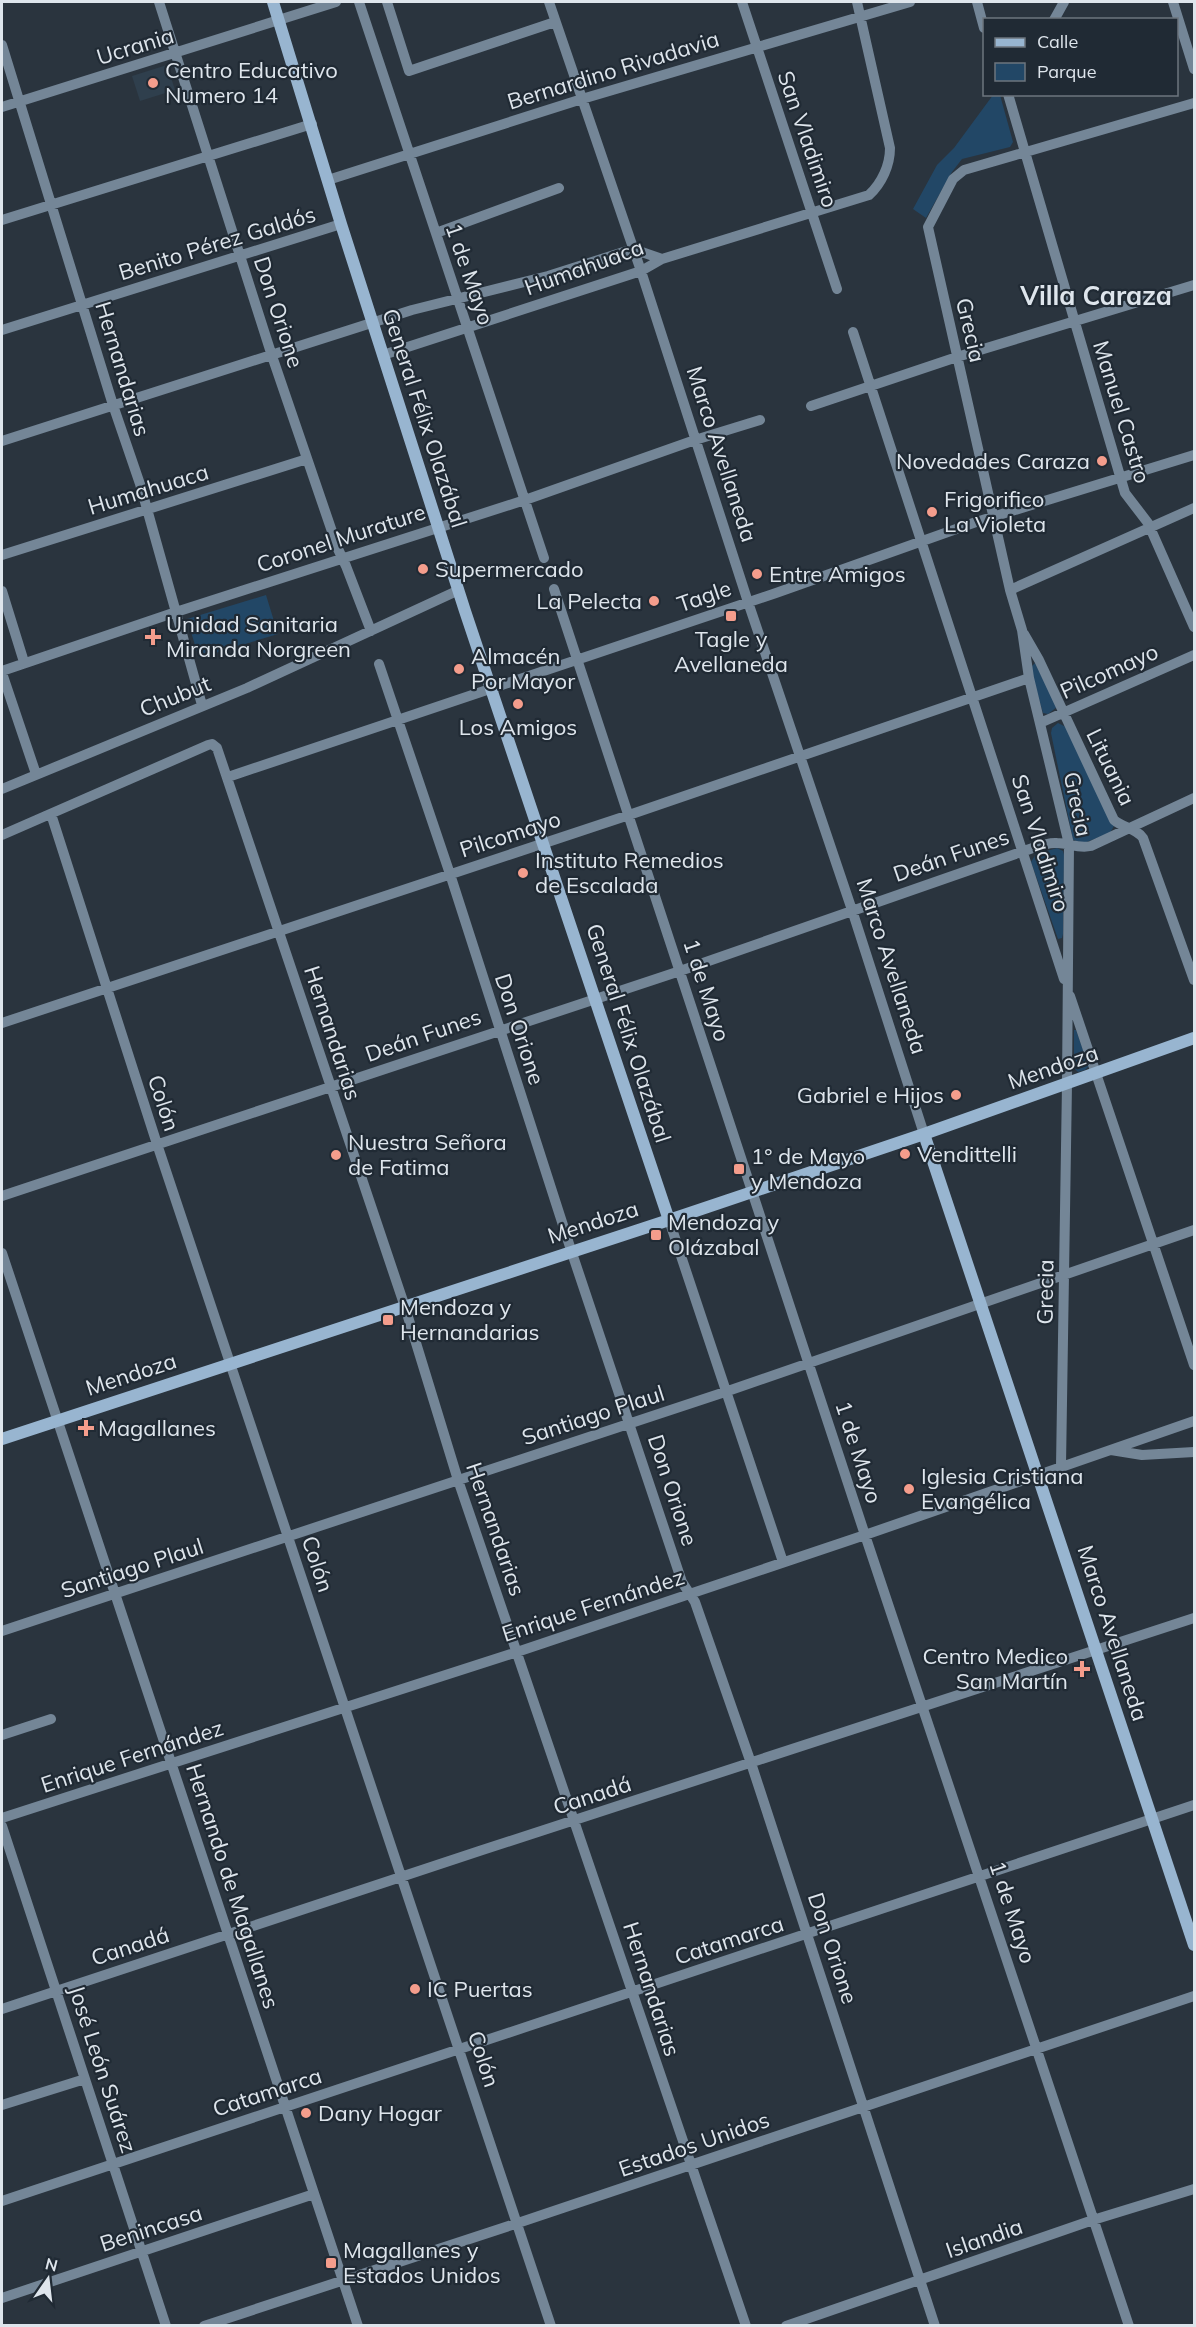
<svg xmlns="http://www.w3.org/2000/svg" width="1196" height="2327" font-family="Mulish,sans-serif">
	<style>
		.built { fill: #2f3f4d }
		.green { fill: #224766 }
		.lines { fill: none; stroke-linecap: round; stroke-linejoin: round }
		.street { stroke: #748697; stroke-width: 10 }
		.secondary { stroke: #98b5d0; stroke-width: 12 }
		.poi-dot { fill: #f49d8c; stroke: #202a34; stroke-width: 2 }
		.labels { text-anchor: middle; stroke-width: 4.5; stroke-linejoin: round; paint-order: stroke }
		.street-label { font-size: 22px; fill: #dee5ec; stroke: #202a34 }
		.poi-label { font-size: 22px; fill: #dee5ec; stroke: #202a34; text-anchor: start }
		.quarter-label { font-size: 26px; font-weight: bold; fill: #dee5ec; stroke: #202a34 }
	</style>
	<rect width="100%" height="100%" fill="#2a343e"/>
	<!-- built -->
	<path class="built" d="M167,65L175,90L140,101L132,76Z"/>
	<!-- green -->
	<path class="green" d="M993,95H1000L1013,142L1010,147L962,159L952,172L926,218L913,209L937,165L954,148Z
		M266,595L278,634L199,658L187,619Z
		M1035,663L1057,707L1048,714L1043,713L1030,668Z
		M1058,723L1066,727L1114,826L1110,833L1084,843L1073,840L1051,733L1052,728Z
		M1057,848L1063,851L1064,855L1063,934L1062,938L1058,939L1031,862L1036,854Z
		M1074,1030H1076L1089,1066L1085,1070L1078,1072L1074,1068Z"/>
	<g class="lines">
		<!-- street -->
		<path class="street" d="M159,2L272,356L338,549L346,566L371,631
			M359,2L544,558
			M387,2L409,71L555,22
			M549,2L641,271L748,602L852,910L924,1134
			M742,2L837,289
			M977,2L984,28
			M1173,2L1194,69
			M1054,20L1064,2
			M2,45L113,405L140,484L202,705
			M1008,94L1125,493L1148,523L1194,627
			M2,107L336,2
			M328,180L582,99L910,2
			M2,220L312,124
			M436,233L559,188
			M2,330L341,224
			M853,332L1064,979
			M383,355L641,271L662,259L869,195C882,183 890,165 890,148L857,2
			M811,406L957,357L1194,285
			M2,441L412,310L548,276L633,249L662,259
			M2,555L307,459
			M554,589L865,1535L1129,2326
			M1010,590L1194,508
			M2,591L24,662
			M1024,634L1039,660L1114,820C1123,828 1136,828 1143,838L1194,980
			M379,664L450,874L571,1250L682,1582L695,1602L751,1763L935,2326
			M2,671L176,612L525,500L695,440L760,420
			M2,673L36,774
			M1040,723L1194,655
			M228,777L776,593L976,522L1194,455
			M2,789L247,688L459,590
			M51,814L157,1144L551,2326
			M2,835L208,745L212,744L217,748L405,1307L458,1480L746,2326
			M1070,996L1194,1365
			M2,1023L629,815L1029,678
			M2,1196L680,971L1024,851C1034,848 1046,842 1057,843C1069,843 1078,849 1091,846L1194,798
			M669,1220L783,1562
			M2,1253L358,2326
			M1111,1450L1142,1455L1194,1452
			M1061,1466L1067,1084L1069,844L1029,678L1022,630L1010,590L928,227L953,179L964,170L1194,103
			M2,1631L725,1392L1194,1230
			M2,1735L51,1719
			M2,1818L517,1652L865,1535L1194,1421
			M2,1826L166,2326
			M2,2009C399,1878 796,1745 1194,1618
			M2,2105L85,2079
			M2,2201L1194,1805
			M2,2298L314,2194
			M204,2326L518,2223L1194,1996
			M786,2326L1093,2220L1194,2189"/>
		<!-- secondary -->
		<path class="secondary" d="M273,2L341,224L465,611L669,1220
			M924,1134L1194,1945
			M2,1439L669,1220L924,1134L1194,1038"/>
	</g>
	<!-- markers -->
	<g class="poi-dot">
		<circle cx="153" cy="83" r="6"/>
		<circle cx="1102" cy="461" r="6"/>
		<circle cx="932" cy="512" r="6"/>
		<circle cx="423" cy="569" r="6"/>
		<circle cx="757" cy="574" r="6"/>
		<circle cx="654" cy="601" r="6"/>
		<rect x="725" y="610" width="12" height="12" rx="3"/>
		<path d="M150 628h6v6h6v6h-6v6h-6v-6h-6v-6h6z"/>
		<circle cx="459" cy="669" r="6"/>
		<circle cx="518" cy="704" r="6"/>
		<circle cx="523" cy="873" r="6"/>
		<circle cx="956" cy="1095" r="6"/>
		<circle cx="905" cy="1154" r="6"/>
		<circle cx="336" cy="1155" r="6"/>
		<rect x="733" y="1163" width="12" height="12" rx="3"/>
		<rect x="650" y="1229" width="12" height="12" rx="3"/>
		<rect x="382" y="1314" width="12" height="12" rx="3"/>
		<path d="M83 1419h6v6h6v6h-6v6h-6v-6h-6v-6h6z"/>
		<circle cx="909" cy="1489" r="6"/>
		<path d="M1079 1660h6v6h6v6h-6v6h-6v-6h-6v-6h6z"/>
		<circle cx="415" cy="1989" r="6"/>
		<circle cx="306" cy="2113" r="6"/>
		<rect x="325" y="2257" width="12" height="12" rx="3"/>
	</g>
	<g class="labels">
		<!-- street labels -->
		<g class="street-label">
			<text transform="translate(135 46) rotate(-17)" y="8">Ucrania</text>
			<text transform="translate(613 70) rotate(-17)" y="8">Bernardino Rivadavia</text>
			<text transform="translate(808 139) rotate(71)" y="8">San Vladimiro</text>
			<text transform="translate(217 243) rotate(-17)" y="8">Benito Pérez Galdós</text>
			<text transform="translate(584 267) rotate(-20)" y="8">Humahuaca</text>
			<text transform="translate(470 274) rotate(71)" y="8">1 de Mayo</text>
			<text transform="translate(279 312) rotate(72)" y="8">Don Orione</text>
			<text transform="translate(971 330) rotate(77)" y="8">Grecia</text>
			<text transform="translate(123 369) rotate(73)" y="8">Hernandarias</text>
			<text transform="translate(1122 412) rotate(73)" y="8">Manuel Castro</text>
			<text transform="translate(425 418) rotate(72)" y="8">General Félix Olazábal</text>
			<text transform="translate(722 454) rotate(72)" y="8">Marco Avellaneda</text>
			<text transform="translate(148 489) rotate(-17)" y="8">Humahuaca</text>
			<text transform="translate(341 538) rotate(-18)" y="8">Coronel Murature</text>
			<text transform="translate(704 596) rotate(-19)" y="8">Tagle</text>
			<text transform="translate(1109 671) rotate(-24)" y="8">Pilcomayo</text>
			<text transform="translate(175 696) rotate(-22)" y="8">Chubut</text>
			<text transform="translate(1111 767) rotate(64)" y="8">Lituania</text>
			<text transform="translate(1078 804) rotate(78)" y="8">Grecia</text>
			<text transform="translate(510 834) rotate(-18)" y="8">Pilcomayo</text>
			<text transform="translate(1041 843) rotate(72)" y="8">San Vladimiro</text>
			<text transform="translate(951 855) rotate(-19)" y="8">Deán Funes</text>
			<text transform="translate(892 966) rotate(72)" y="8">Marco Avellaneda</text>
			<text transform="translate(707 990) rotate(72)" y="8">1 de Mayo</text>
			<text transform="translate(520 1029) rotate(72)" y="8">Don Orione</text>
			<text transform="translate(333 1033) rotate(72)" y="8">Hernandarias</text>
			<text transform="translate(629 1033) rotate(72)" y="8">General Félix Olazábal</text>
			<text transform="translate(423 1035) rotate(-19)" y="8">Deán Funes</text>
			<text transform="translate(1053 1067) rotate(-19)" y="8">Mendoza</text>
			<text transform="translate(164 1103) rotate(72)" y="8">Colón</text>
			<text transform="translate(593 1222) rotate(-18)" y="8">Mendoza</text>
			<text transform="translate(1045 1292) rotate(-89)" y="8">Grecia</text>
			<text transform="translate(131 1374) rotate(-18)" y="8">Mendoza</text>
			<text transform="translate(593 1415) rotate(-18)" y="8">Santiago Plaul</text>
			<text transform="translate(859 1452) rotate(72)" y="8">1 de Mayo</text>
			<text transform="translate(673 1490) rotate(72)" y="8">Don Orione</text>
			<text transform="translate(496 1529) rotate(71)" y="8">Hernandarias</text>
			<text transform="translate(318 1564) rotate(72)" y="8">Colón</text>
			<text transform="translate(132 1568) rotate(-18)" y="8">Santiago Plaul</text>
			<text transform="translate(593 1605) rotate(-18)" y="8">Enrique Fernández</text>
			<text transform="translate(1113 1633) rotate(72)" y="8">Marco Avellaneda</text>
			<text transform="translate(132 1756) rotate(-18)" y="8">Enrique Fernández</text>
			<text transform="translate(592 1795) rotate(-18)" y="8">Canadá</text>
			<text transform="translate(233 1886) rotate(72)" y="8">Hernando de Magallanes</text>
			<text transform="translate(1013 1912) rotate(72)" y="8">1 de Mayo</text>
			<text transform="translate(729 1940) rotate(-18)" y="8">Catamarca</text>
			<text transform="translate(130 1946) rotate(-18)" y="8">Canadá</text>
			<text transform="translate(833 1948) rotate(72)" y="8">Don Orione</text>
			<text transform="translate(652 1989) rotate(72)" y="8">Hernandarias</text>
			<text transform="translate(484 2059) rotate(72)" y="8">Colón</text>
			<text transform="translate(103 2069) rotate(72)" y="8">José León Suárez</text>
			<text transform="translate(267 2092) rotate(-18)" y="8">Catamarca</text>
			<text transform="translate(694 2144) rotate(-19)" y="8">Estados Unidos</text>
			<text transform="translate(151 2228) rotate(-18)" y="8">Benincasa</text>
			<text transform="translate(984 2238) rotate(-19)" y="8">Islandia</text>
		</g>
		<!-- poi labels -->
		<g class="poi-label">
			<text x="165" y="78">Centro Educativo<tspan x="165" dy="25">Numero 14</tspan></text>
			<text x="1090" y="469" text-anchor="end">Novedades Caraza</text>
			<text x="944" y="507">Frigorifico<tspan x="944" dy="25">La Violeta</tspan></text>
			<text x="435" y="577">Supermercado</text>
			<text x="769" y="582">Entre Amigos</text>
			<text x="642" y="609" text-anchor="end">La Pelecta</text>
			<text x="166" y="632">Unidad Sanitaria<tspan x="166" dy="25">Miranda Norgreen</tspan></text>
			<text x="731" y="647" text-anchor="middle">Tagle y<tspan x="731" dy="25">Avellaneda</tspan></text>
			<text x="471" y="664">Almacén<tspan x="471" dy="25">Por Mayor</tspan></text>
			<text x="518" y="735" text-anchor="middle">Los Amigos</text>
			<text x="535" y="868">Instituto Remedios<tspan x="535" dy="25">de Escalada</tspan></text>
			<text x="944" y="1103" text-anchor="end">Gabriel e Hijos</text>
			<text x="348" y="1150">Nuestra Señora<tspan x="348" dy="25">de Fatima</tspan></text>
			<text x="917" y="1162">Vendittelli</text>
			<text x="751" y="1164">1° de Mayo<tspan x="751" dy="25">y Mendoza</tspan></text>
			<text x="668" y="1230">Mendoza y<tspan x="668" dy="25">Olázabal</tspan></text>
			<text x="400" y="1315">Mendoza y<tspan x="400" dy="25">Hernandarias</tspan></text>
			<text x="98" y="1436">Magallanes</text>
			<text x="921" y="1484">Iglesia Cristiana<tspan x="921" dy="25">Evangélica</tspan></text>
			<text x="1068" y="1664" text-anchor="end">Centro Medico<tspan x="1068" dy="25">San Martín</tspan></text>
			<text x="427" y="1997">IC Puertas</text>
			<text x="318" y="2121">Dany Hogar</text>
			<text x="343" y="2258">Magallanes y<tspan x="343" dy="25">Estados Unidos</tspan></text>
		</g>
		<!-- quarter labels -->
		<g class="quarter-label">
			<text x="1096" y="305">Villa Caraza</text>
		</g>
	</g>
	<!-- border -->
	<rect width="1196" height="2327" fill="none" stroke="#dee5ec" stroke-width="6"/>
	<!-- legend -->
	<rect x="983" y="18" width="195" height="78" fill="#202a34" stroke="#6c757e" stroke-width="1.5"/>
	<rect x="995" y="38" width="30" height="9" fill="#98b5d0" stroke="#6c757e" stroke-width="1.5"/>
	<text x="1037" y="48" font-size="18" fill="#dee5ec">Calle</text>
	<rect x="995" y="63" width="30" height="18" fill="#224766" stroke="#6c757e" stroke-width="1.5"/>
	<text x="1037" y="78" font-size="18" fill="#dee5ec">Parque</text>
	<!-- north arrow -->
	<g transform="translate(48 2279) rotate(14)" stroke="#202a34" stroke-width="4.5" paint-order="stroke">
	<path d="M0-4.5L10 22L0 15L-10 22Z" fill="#dee5ec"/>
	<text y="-9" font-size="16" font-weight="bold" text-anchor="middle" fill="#dee5ec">N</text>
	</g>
</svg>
